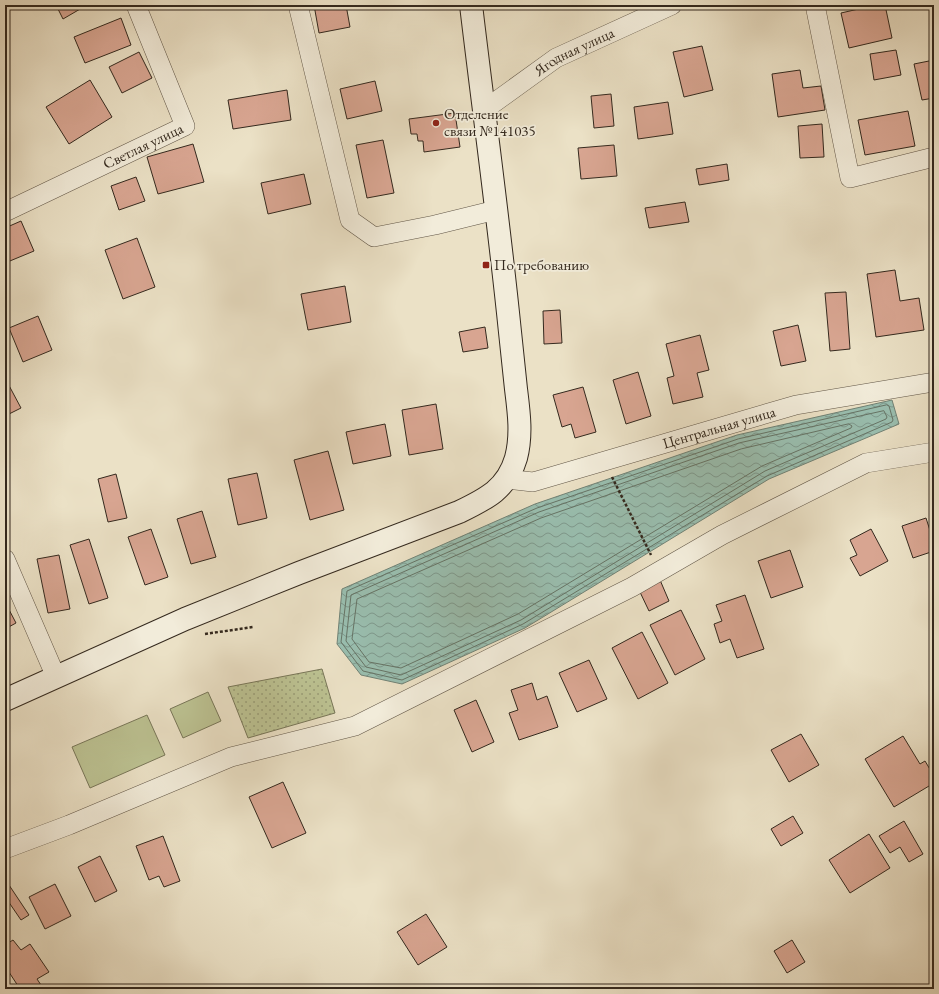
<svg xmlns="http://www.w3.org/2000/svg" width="939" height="994" font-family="'EB Garamond',serif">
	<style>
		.park { fill: url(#park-dots); stroke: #787658 }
		.garden { fill: #bcc292; stroke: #787658 }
		.water { fill: url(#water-waves); stroke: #718275 }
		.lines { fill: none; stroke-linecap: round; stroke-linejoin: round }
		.shore { stroke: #667466; stroke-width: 1 }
		.building { fill: #d8a591; stroke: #34291e }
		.street-casing { stroke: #625748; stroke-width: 20 }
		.secondary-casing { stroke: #34291e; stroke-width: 24 }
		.path { stroke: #34291e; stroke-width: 2.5; stroke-dasharray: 3 2; stroke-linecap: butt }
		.street { stroke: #f2ecda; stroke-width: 19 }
		.secondary { stroke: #f2ecda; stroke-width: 22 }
		.poi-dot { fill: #8f2418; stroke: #f2ecda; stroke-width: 1.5 }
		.labels { text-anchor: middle; stroke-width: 3.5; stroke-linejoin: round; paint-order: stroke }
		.street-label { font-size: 15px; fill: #34291e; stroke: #f2ecda }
		.poi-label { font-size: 15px; fill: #34291e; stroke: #f2ecda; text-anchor: start }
	</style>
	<defs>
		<pattern id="park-dots" width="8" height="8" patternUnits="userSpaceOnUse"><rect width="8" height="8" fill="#bcc292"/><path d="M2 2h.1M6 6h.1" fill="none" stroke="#9a9e77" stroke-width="1.8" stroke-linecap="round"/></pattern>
		<pattern id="water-waves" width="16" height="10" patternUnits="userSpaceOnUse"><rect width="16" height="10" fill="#99beaf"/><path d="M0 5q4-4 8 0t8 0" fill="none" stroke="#7e9a8e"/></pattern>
	</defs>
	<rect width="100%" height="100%" fill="#ebe1c6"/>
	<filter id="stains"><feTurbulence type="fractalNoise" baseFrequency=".005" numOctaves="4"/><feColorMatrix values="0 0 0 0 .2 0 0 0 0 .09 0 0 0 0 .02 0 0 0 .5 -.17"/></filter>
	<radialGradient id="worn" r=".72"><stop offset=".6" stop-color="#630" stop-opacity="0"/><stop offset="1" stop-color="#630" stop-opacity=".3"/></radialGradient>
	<!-- park -->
	<path class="park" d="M322,669L335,713L248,738L228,687Z"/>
	<!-- garden -->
	<path class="garden" d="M208,692L221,721L183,738L170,709Z
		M147,715L165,755L90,788L72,747Z"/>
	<!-- water -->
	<path class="water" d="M892,400L899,424L769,479L525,628L402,684L361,675L337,644L342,589L535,504L737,435Z"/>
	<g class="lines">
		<!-- shore -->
		<path class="shore" d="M887,405L889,406L893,420L892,422L767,476L523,624L402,680L363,671L341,642L347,591L537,508L738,439Z
			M884,411L887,417L886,419L765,471L521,620L401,675L366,667L346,641L351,595L539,512L739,443Z
			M849,424L852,426L851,428L762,466L518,614L401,668L369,662L352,639L357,599L541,518L741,449Z"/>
	</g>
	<!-- building -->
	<path class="building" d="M56,5H87L63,19Z
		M314,5H346L350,27L319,33Z
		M876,5H885L892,38L849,48L841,13Z
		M121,18L131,45L85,63L74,37Z
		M702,46L713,90L684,97L673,52Z
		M896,50L901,75L874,80L870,54Z
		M139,52L152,78L122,93L109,67Z
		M934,60V98L922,100L914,64Z
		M800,70L803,88L821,86L825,110L778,117L772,74Z
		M90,80L112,117L69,144L46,107Z
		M375,81L382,111L347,119L340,89Z
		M287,90L291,120L233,129L228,100Z
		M611,94L614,126L594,128L591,96Z
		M668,102L673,134L638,139L634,107Z
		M908,111L915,146L865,155L858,120Z
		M455,113L460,147L424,152L423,141H418L417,134H411L409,119Z
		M822,124L824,157L800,158L798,126Z
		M383,140L394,193L367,198L356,145Z
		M193,144L204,182L158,194L147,157Z
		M614,145L617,176L581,179L578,148Z
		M727,164L729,180L699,185L696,169Z
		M304,174L311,204L268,214L261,183Z
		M136,177L145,201L119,210L111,186Z
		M685,202L689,222L649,228L645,208Z
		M21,221L34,251L5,263V228Z
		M137,238L155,287L123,299L105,250Z
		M895,270L900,301L919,298L924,330L876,337L867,274Z
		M345,286L351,322L308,330L301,294Z
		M846,292L850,349L830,351L825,293Z
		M560,310L562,343L544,344L543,311Z
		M38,316L52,350L23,362L9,328Z
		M798,325L806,361L781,366L773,331Z
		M485,327L488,348L463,352L459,332Z
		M700,335L709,370L697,373L703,397L673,404L667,378L674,376L666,344Z
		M638,372L651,416L626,424L613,380Z
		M5,378L21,408L5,416Z
		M583,387L596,432L575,438L571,424L562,427L553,395Z
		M436,404L443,449L409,455L402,410Z
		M385,424L391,456L353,464L346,432Z
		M328,451L344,510L310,520L294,460Z
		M257,473L267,518L238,525L228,479Z
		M116,474L127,518L108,522L98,479Z
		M202,511L216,557L191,564L177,519Z
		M926,518L934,543V551L913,558L902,526Z
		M151,529L168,577L145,585L128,537Z
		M871,529L888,561L860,576L850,558L857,555L850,540Z
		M89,539L108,598L89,604L70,545Z
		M790,550L803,587L771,598L758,561Z
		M59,555L70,609L48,613L37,559Z
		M660,580L669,601L649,611L639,590Z
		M745,595L764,649L737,658L730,639L720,643L714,624L722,621L716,605Z
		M5,602L16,623L5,629Z
		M681,610L705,659L675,675L650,625Z
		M642,632L668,683L638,699L612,648Z
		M589,660L607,699L577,712L559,673Z
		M532,683L537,700L547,696L558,727L519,740L509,713L518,710L511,690Z
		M476,700L494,742L472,752L454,710Z
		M801,734L819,765L789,782L771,750Z
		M903,736L920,764L925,761L934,776V783L894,807L865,759Z
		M283,782L306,833L272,848L249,797Z
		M793,816L803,833L781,846L771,829Z
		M904,821L923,854L909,862L900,847L890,853L879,836Z
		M869,834L890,868L850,893L829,860Z
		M163,836L180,881L164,887L159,876L149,880L136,846Z
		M100,856L117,891L95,902L78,867Z
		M5,879L29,915L21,920L8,901L5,904Z
		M55,884L71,916L45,929L29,897Z
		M426,914L447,947L418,965L397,932Z
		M13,940L21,950L30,944L49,972L37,979L43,988L40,989H20L5,966V945Z
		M792,940L805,962L787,973L774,951Z"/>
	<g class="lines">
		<defs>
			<g id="street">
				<path d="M298,5L350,220L374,237L435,225L496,210"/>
				<path d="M815,5L850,178L934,157"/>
				<path id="s1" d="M484,110L556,58L672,5"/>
				<path id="s2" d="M5,212L185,126L136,5"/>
				<path id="s3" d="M506,479L533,482L796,405L934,382"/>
				<path d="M5,559L56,677"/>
				<path d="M5,849L69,825L231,757L355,726L632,587L722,535L866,463L934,452"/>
			</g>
			<path id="secondary" d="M5,700L185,619L299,573L459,512C486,499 507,489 516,458C522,435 519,413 516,389C514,370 512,351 510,332C499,223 484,114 471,5"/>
		</defs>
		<!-- street casing -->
		<use href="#street" class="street-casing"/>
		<!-- secondary casing -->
		<use href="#secondary" class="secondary-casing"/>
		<!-- path -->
		<path class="path" d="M612,477L651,555
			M205,634L253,627"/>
		<!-- street -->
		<use href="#street" class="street"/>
		<!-- secondary -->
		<use href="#secondary" class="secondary"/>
	</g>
	<!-- markers -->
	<g class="poi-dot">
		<circle cx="436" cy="123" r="4"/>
		<rect x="482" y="261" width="8" height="8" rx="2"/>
	</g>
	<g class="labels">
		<!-- street labels -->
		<g class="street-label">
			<text dy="5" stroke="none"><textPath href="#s1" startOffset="108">Ягодная улица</textPath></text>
			<text dy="5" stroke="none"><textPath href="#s2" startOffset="153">Светлая улица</textPath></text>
			<text dy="5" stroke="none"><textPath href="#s3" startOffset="221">Центральная улица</textPath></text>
		</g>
		<!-- poi labels -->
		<g class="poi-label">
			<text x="444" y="119">Отделение<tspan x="444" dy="17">связи №141035</tspan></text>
			<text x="494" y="270">По требованию</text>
		</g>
	</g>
	<!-- margin -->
	<rect width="939" height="994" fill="none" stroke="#ebe1c6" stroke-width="20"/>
	<rect x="6" y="6" width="927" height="982" fill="none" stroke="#34291e" stroke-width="2"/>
	<rect x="10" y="10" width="919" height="974" fill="none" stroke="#34291e"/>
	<rect width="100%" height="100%" filter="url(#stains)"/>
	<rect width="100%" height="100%" fill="url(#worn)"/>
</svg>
